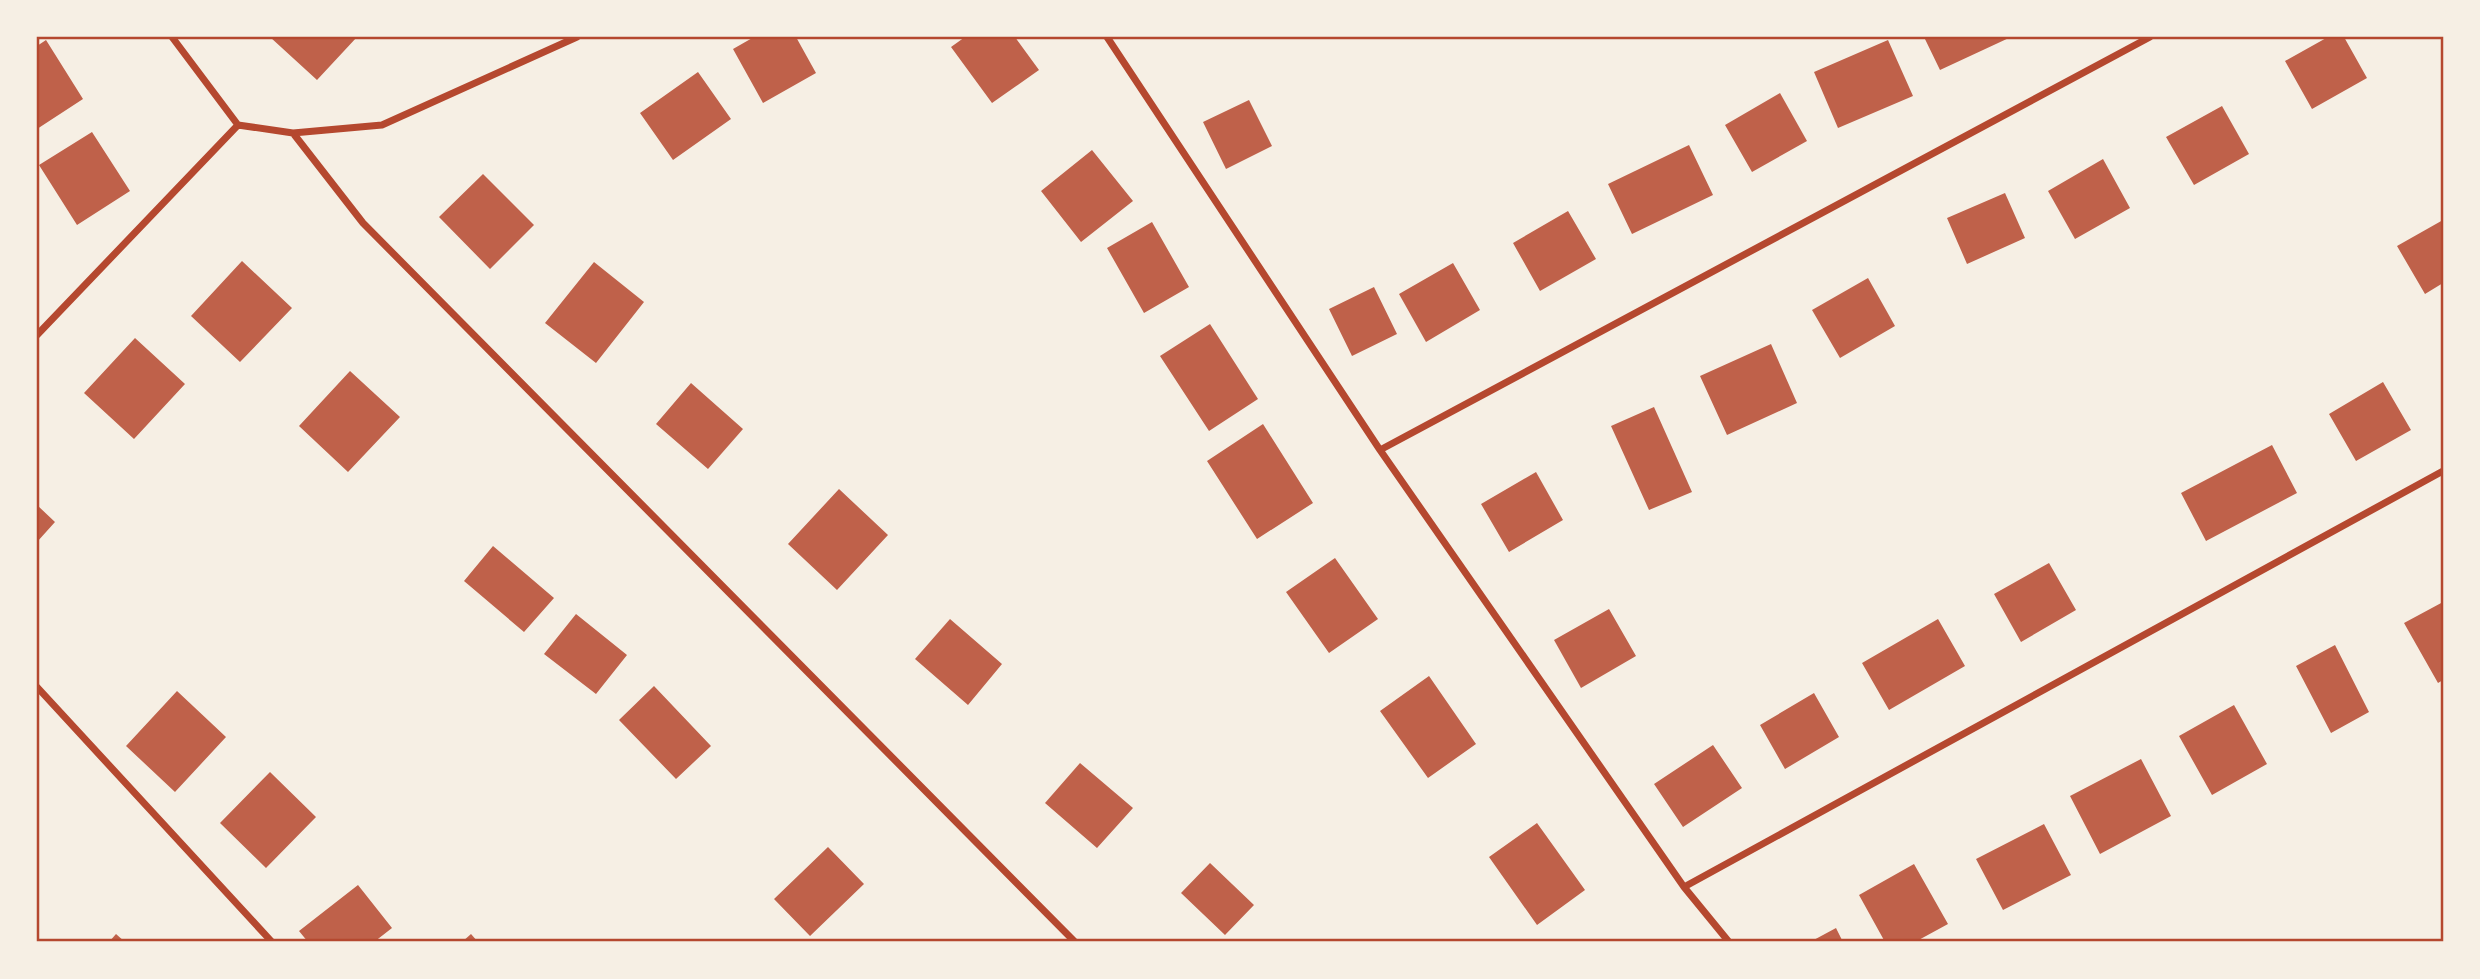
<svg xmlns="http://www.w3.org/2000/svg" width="2480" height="979" font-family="'Golos Text',sans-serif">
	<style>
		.building { fill: #bf614a }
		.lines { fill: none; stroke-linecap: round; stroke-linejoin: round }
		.minor { stroke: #b5482f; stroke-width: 7 }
		.neatline { fill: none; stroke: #b5482f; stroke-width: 2.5 }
	</style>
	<rect width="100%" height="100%" fill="#f6efe4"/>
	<!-- building -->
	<path class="building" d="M270,37H357L317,80Z
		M754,37H796L816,73L763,103L733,49Z
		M965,37H1015L1039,70L992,103L951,47Z
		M1924,37H2011L1940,70Z
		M2328,37H2344L2367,78L2312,109L2285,61Z
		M46,40L83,99L37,129V46Z
		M1888,40L1913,96L1838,128L1814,72Z
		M698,72L731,119L673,160L640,113Z
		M1780,93L1807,141L1752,172L1725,125Z
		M1249,100L1272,146L1226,169L1203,122Z
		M2222,106L2249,154L2194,185L2166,137Z
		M92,132L130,191L77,225L39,165Z
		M1689,145L1713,195L1632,234L1608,184Z
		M1092,150L1133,201L1081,242L1041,191Z
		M2103,159L2130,208L2075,239L2048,191Z
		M483,174L534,225L490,269L439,217Z
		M2005,193L2025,238L1967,264L1947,218Z
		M1568,211L1596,259L1540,291L1513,243Z
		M2443,220V283L2425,294L2397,246Z
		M1152,222L1189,287L1144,313L1107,248Z
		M242,261L292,308L240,362L191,316Z
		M594,262L644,302L596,363L545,323Z
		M1453,263L1480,310L1426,342L1399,294Z
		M1868,278L1895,326L1840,358L1812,310Z
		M1374,287L1397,334L1352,356L1329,309Z
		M1210,324L1258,399L1209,431L1160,356Z
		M135,338L185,384L134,439L84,393Z
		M1771,344L1797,403L1727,435L1700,376Z
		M350,371L400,417L348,472L299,426Z
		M2383,382L2411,430L2356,461L2329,414Z
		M691,383L743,429L708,469L656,424Z
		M1654,407L1692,492L1649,510L1611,426Z
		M1263,424L1313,503L1257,539L1207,461Z
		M2272,445L2297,493L2206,541L2181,493Z
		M1536,472L1563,520L1509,552L1481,504Z
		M839,489L888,535L837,590L788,544Z
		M37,505L55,522L37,542Z
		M493,546L554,598L524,632L464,581Z
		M1335,558L1378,619L1329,653L1286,592Z
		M2049,563L2076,610L2021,642L1994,594Z
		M2443,602V680L2438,683L2404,623Z
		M1609,609L1636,656L1581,688L1554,640Z
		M576,614L627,655L596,694L544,654Z
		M950,619L1002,664L968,705L915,659Z
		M1938,619L1965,666L1889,710L1862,663Z
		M2335,645L2369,712L2331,733L2296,666Z
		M1429,676L1476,744L1428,778L1380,711Z
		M654,686L711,746L676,779L619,720Z
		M177,691L226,737L175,792L126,746Z
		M1814,693L1839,737L1785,769L1760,725Z
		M2234,705L2267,764L2212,795L2179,736Z
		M1713,745L1742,788L1683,827L1654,784Z
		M2141,759L2171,816L2100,854L2070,796Z
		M1080,763L1133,808L1097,848L1045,803Z
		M270,772L316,817L266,868L220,823Z
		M1537,823L1585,890L1537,925L1489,857Z
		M2044,824L2071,875L2003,910L1976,859Z
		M828,847L864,884L810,936L774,899Z
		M1210,863L1254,905L1225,935L1181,893Z
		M1914,864L1948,924L1915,942H1885L1859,895Z
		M358,885L392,928L374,942H308L299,931Z
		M1836,928L1843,942H1810Z
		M116,934L125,942H109Z
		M471,934L478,942H462Z"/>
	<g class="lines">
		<!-- minor -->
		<path class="minor" d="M172,37L238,125L293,133L363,223L1075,942
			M1107,37L1380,450L1684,887L1729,942
			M293,133L382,125L577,37
			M37,335L238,125
			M1380,450L2150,37
			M37,687L272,942
			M1684,887L2443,471"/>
	</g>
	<!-- border -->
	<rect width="2480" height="979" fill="none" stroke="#f6efe4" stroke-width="77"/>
	<rect x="38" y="38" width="2404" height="902" class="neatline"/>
</svg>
